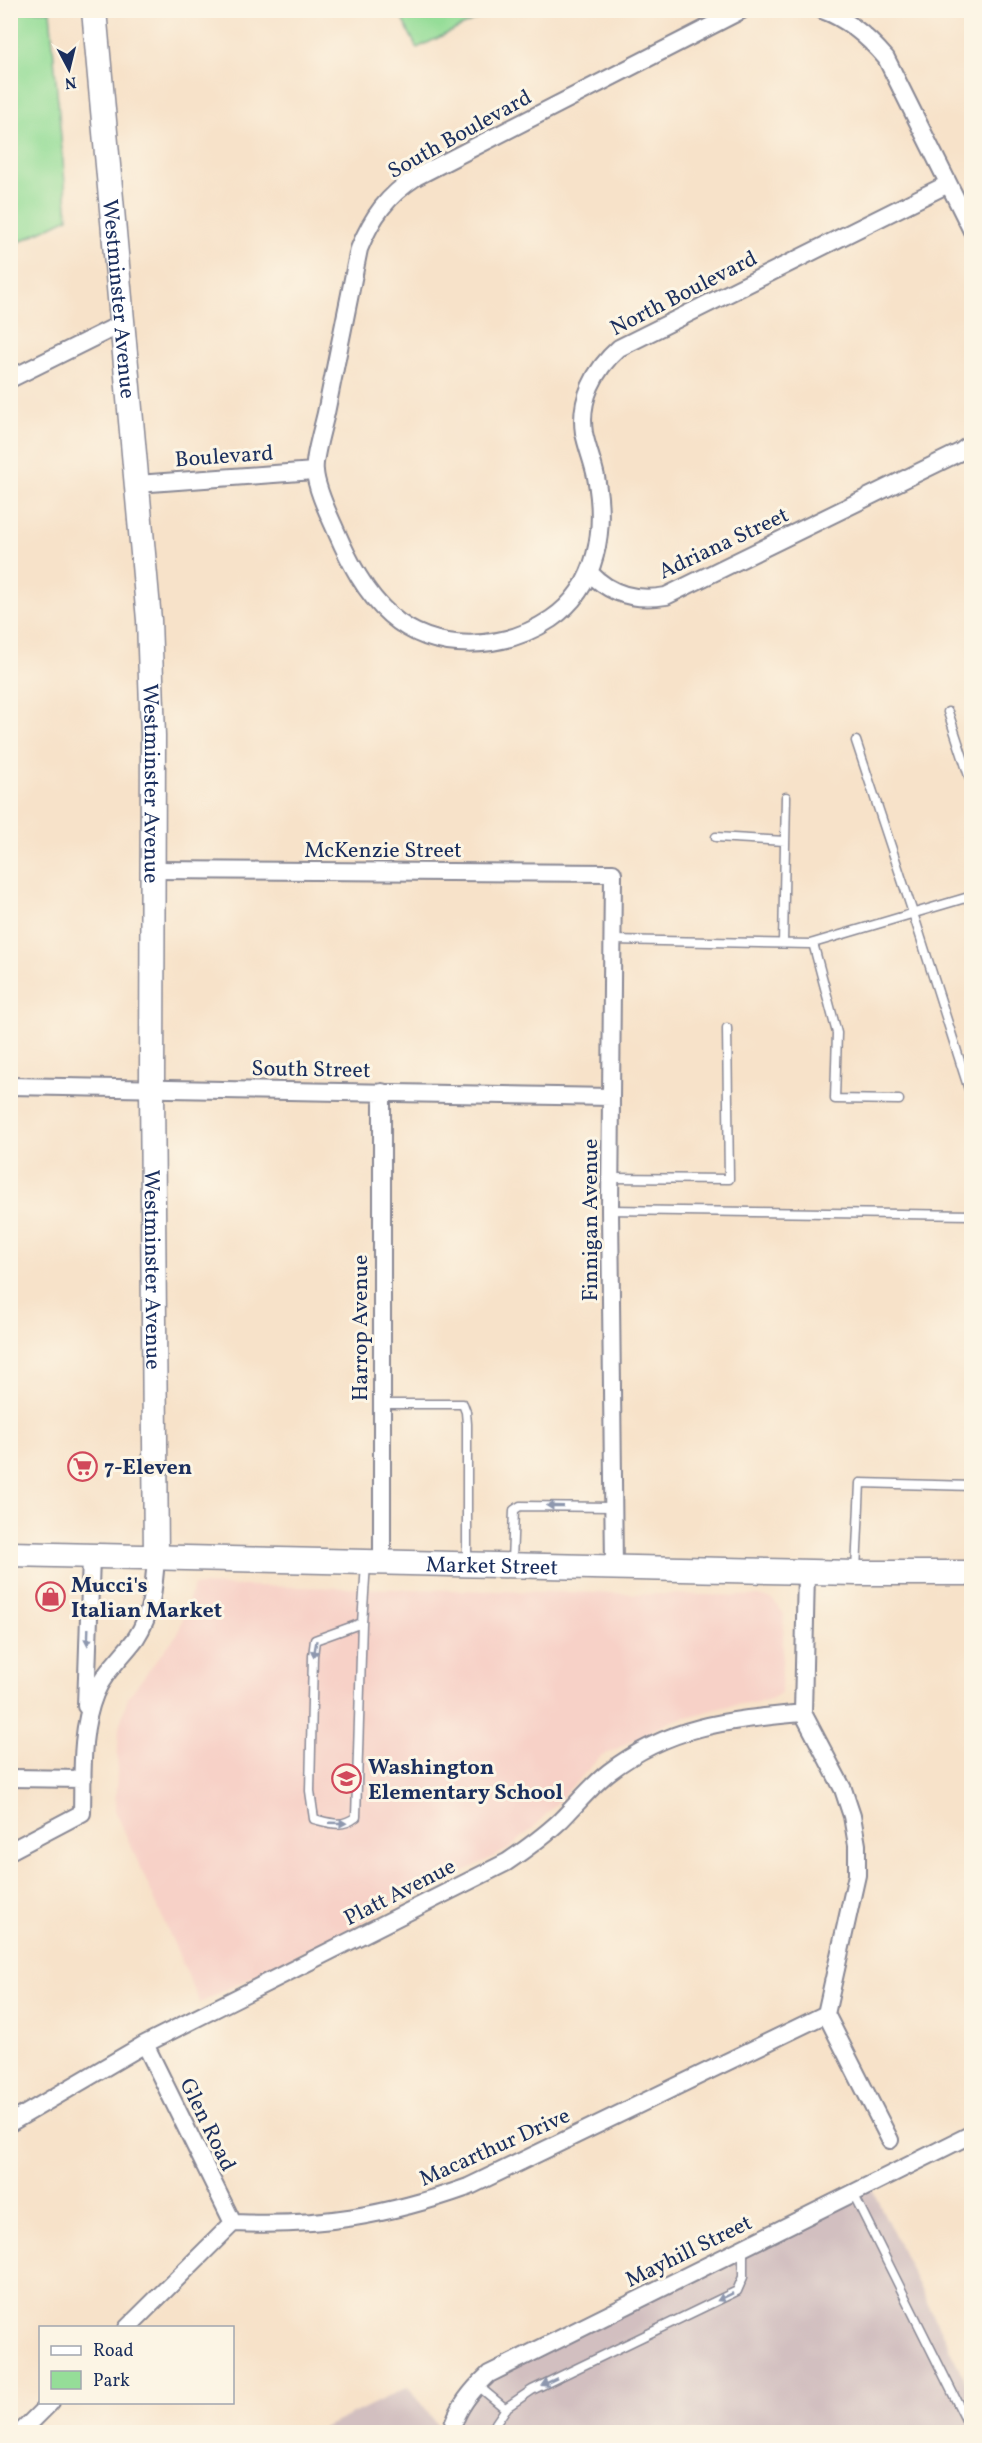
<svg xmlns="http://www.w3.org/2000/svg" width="982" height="2443" font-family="Vollkorn,serif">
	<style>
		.built { fill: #f7d1c7 }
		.industrial { fill: #d2bfc0 }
		.green { fill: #95dd98; stroke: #58867b; stroke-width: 1.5 }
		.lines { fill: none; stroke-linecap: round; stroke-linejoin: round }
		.lane-casing { stroke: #898894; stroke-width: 11 }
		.street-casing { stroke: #898894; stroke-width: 20 }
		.secondary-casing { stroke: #898894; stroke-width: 27 }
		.lane { stroke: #fff; stroke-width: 8 }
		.street { stroke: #fff; stroke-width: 16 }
		.secondary { stroke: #fff; stroke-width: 24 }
		.oneway { fill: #8d97ae }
		.labels { text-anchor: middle; stroke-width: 6; stroke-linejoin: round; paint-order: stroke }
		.street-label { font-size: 22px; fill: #1b2f5e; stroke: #fcf5e5 }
		.poi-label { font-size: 22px; font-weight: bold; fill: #1b2f5e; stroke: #fcf5e5; text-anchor: start }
	</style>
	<rect width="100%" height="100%" fill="#fcf5e5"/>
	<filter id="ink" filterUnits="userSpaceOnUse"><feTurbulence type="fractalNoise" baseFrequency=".0167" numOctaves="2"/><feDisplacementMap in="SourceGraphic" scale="12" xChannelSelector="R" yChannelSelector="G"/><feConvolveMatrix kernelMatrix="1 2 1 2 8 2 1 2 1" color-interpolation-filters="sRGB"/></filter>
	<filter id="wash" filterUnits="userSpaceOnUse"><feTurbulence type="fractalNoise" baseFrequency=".008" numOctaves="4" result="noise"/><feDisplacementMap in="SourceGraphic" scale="24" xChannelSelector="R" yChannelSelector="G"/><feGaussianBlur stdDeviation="1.35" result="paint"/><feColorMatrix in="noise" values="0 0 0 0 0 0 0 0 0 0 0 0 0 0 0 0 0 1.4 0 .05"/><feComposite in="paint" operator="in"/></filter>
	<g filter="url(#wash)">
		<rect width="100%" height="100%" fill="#f7e2c9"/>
		<!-- built -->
		<path class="built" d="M194,1585L757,1596L772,1599L784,1614L781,1693L767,1701L728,1706L672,1721L600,1757L534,1827L509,1849L200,2003L115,1810L119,1727L128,1697L178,1633Z"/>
		<!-- industrial -->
		<path class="industrial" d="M868,2181L971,2393V2432H448L483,2377Z
			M408,2387L443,2432H315Z"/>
		<!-- green -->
		<path class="green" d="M11,10L50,11L68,218L11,246Z
			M398,11H494L417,48Z"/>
	</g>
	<g filter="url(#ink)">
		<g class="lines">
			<defs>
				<path id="lane" d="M948,712L972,785
					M856,741L913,913L972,1099
					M716,837L785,841
					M613,940L810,944L972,896
					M783,943L786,797
					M813,943L837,1033L835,1099L899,1100
					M611,1178L729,1179L727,1028
					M610,1210L972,1215
					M382,1404H463L466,1412L467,1424V1561
					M512,1562L514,1510L520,1506L613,1507
					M856,1571L860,1483L972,1486
					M362,1623L315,1640L313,1656L310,1791L314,1819C330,1823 342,1828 356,1817L362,1623L366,1564
					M853,2193L972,2432
					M477,2385L506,2409
					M490,2432L507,2407L532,2390L737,2291L743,2277V2248"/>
				<path id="street" d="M742,10L416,177C387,196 372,217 359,249C348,304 337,359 326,413C323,427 313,459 315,471C316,489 329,515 336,531C349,561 365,593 390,615C434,654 503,651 551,619C598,587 606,529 596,477C593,462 587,448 584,433C579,400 594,370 619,348L948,184
					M822,10C848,19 868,37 886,58L972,231
					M10,379L123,323
					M137,484L314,471
					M590,573C611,595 636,601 666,596L960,452L972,443
					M152,870L613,873L610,1210L614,1567
					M10,1086L611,1097
					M382,1564V1092
					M806,1572L803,1713L843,1789L852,1816L857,1845V1875L826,2014L890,2140
					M86,1706L91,1557
					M10,1778L83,1779
					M10,1851L82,1813C83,1774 80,1731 95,1694C104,1672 122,1657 136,1638C152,1614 154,1586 156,1558
					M145,2044L233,2223
					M10,2123L145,2044L507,1862C526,1849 544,1836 561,1820C577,1804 591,1786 609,1772C670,1725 730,1720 803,1713
					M127,2328L233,2223C320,2227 386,2216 468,2187L826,2014
					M17,2432L23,2430L51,2402
					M451,2432C457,2408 471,2391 489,2374L972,2134"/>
				<g id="secondary">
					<path id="s1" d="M94,10L149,620L153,736L152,1088L156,1558"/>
					<path id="s2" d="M10,1554L856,1573H972"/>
				</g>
			</defs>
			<!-- lane casing -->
			<use href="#lane" class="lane-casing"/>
			<!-- street casing -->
			<use href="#street" class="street-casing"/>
			<!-- secondary casing -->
			<use href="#secondary" class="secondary-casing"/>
			<!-- lane -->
			<use href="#lane" class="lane"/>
			<!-- street -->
			<use href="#street" class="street"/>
			<!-- secondary -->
			<use href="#secondary" class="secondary"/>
		</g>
		<!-- one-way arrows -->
		<defs><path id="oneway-solid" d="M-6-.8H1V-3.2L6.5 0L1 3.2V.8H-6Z" transform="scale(1.5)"/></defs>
		<g class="oneway">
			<use href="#oneway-solid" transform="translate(555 1506) rotate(-179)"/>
			<use href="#oneway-solid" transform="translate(88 1637) rotate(92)"/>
			<use href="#oneway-solid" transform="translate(315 1649) rotate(100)"/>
			<use href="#oneway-solid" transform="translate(338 1823) rotate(2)"/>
			<use href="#oneway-solid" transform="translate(725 2297) rotate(154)"/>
			<use href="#oneway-solid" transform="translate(549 2382) rotate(155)"/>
		</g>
	</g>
	<!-- icons -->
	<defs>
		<symbol id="supermarket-ring" viewBox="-11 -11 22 22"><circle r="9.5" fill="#fcf5e5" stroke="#d1495b" stroke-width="1.5"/><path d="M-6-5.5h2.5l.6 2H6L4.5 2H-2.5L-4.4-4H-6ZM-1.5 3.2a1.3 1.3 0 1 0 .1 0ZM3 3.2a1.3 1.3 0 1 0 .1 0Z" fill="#d1495b"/></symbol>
		<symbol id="shop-ring" viewBox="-11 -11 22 22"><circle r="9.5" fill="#fcf5e5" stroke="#d1495b" stroke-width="1.5"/><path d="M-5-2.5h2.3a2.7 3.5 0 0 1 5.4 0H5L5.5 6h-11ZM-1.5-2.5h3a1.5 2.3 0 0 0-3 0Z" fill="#d1495b"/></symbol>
		<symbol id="school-ring" viewBox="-11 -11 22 22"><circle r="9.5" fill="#fcf5e5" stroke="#d1495b" stroke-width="1.5"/><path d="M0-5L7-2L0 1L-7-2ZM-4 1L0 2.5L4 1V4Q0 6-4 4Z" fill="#d1495b"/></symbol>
	</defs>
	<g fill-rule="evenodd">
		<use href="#supermarket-ring" x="66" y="1450" width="33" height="33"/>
		<use href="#shop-ring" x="34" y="1580" width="33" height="33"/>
		<use href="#school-ring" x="330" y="1762" width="33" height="33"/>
	</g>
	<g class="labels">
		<!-- street labels -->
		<g class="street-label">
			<text transform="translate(459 133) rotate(-29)" y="8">South Boulevard</text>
			<text transform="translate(683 292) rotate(-27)" y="8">North Boulevard</text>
			<text dy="8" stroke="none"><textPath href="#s1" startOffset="290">Westminster Avenue</textPath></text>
			<text transform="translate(224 455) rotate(-4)" y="8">Boulevard</text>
			<text transform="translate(723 542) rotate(-25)" y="8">Adriana Street</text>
			<text dy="8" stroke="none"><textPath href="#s1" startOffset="776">Westminster Avenue</textPath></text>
			<text x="383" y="857">McKenzie Street</text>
			<text transform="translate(311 1068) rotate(1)" y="8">South Street</text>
			<text transform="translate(589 1220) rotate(-90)" y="8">Finnigan Avenue</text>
			<text dy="8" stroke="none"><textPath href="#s1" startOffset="1262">Westminster Avenue</textPath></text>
			<text transform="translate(359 1328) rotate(-90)" y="8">Harrop Avenue</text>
			<text dy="8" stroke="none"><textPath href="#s2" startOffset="482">Market Street</textPath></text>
			<text transform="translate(399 1891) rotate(-27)" y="8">Platt Avenue</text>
			<text transform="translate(209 2124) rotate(64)" y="8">Glen Road</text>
			<text transform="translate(494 2146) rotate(-24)" y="8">Macarthur Drive</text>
			<text transform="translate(688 2250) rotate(-26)" y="8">Mayhill Street</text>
		</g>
		<!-- poi labels -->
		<g class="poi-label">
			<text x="104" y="1474">7-Eleven</text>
			<text x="71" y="1592">Mucci's<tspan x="71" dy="25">Italian Market</tspan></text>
			<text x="368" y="1774">Washington<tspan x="368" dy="25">Elementary School</tspan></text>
		</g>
	</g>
	<!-- margin -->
	<rect width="982" height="2443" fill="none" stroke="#fcf5e5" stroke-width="36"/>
	<!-- legend -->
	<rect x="39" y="2326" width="195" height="78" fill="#fcf5e5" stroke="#a2a6af" stroke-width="1.5"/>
	<rect x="51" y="2346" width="30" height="9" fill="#ffffff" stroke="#a2a6af" stroke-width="1.5"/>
	<text x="93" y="2356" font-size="18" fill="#1b2f5e">Road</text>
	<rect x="51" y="2371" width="30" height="18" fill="#95dd98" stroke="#a2a6af" stroke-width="1.5"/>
	<text x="93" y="2386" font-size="18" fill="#1b2f5e">Park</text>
	<!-- north arrow -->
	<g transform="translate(69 69) rotate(173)" stroke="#fcf5e5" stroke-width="4.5" paint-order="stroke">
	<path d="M0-4.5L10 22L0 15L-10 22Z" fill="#1b2f5e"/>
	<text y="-9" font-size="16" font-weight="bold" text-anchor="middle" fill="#1b2f5e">N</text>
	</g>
</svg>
